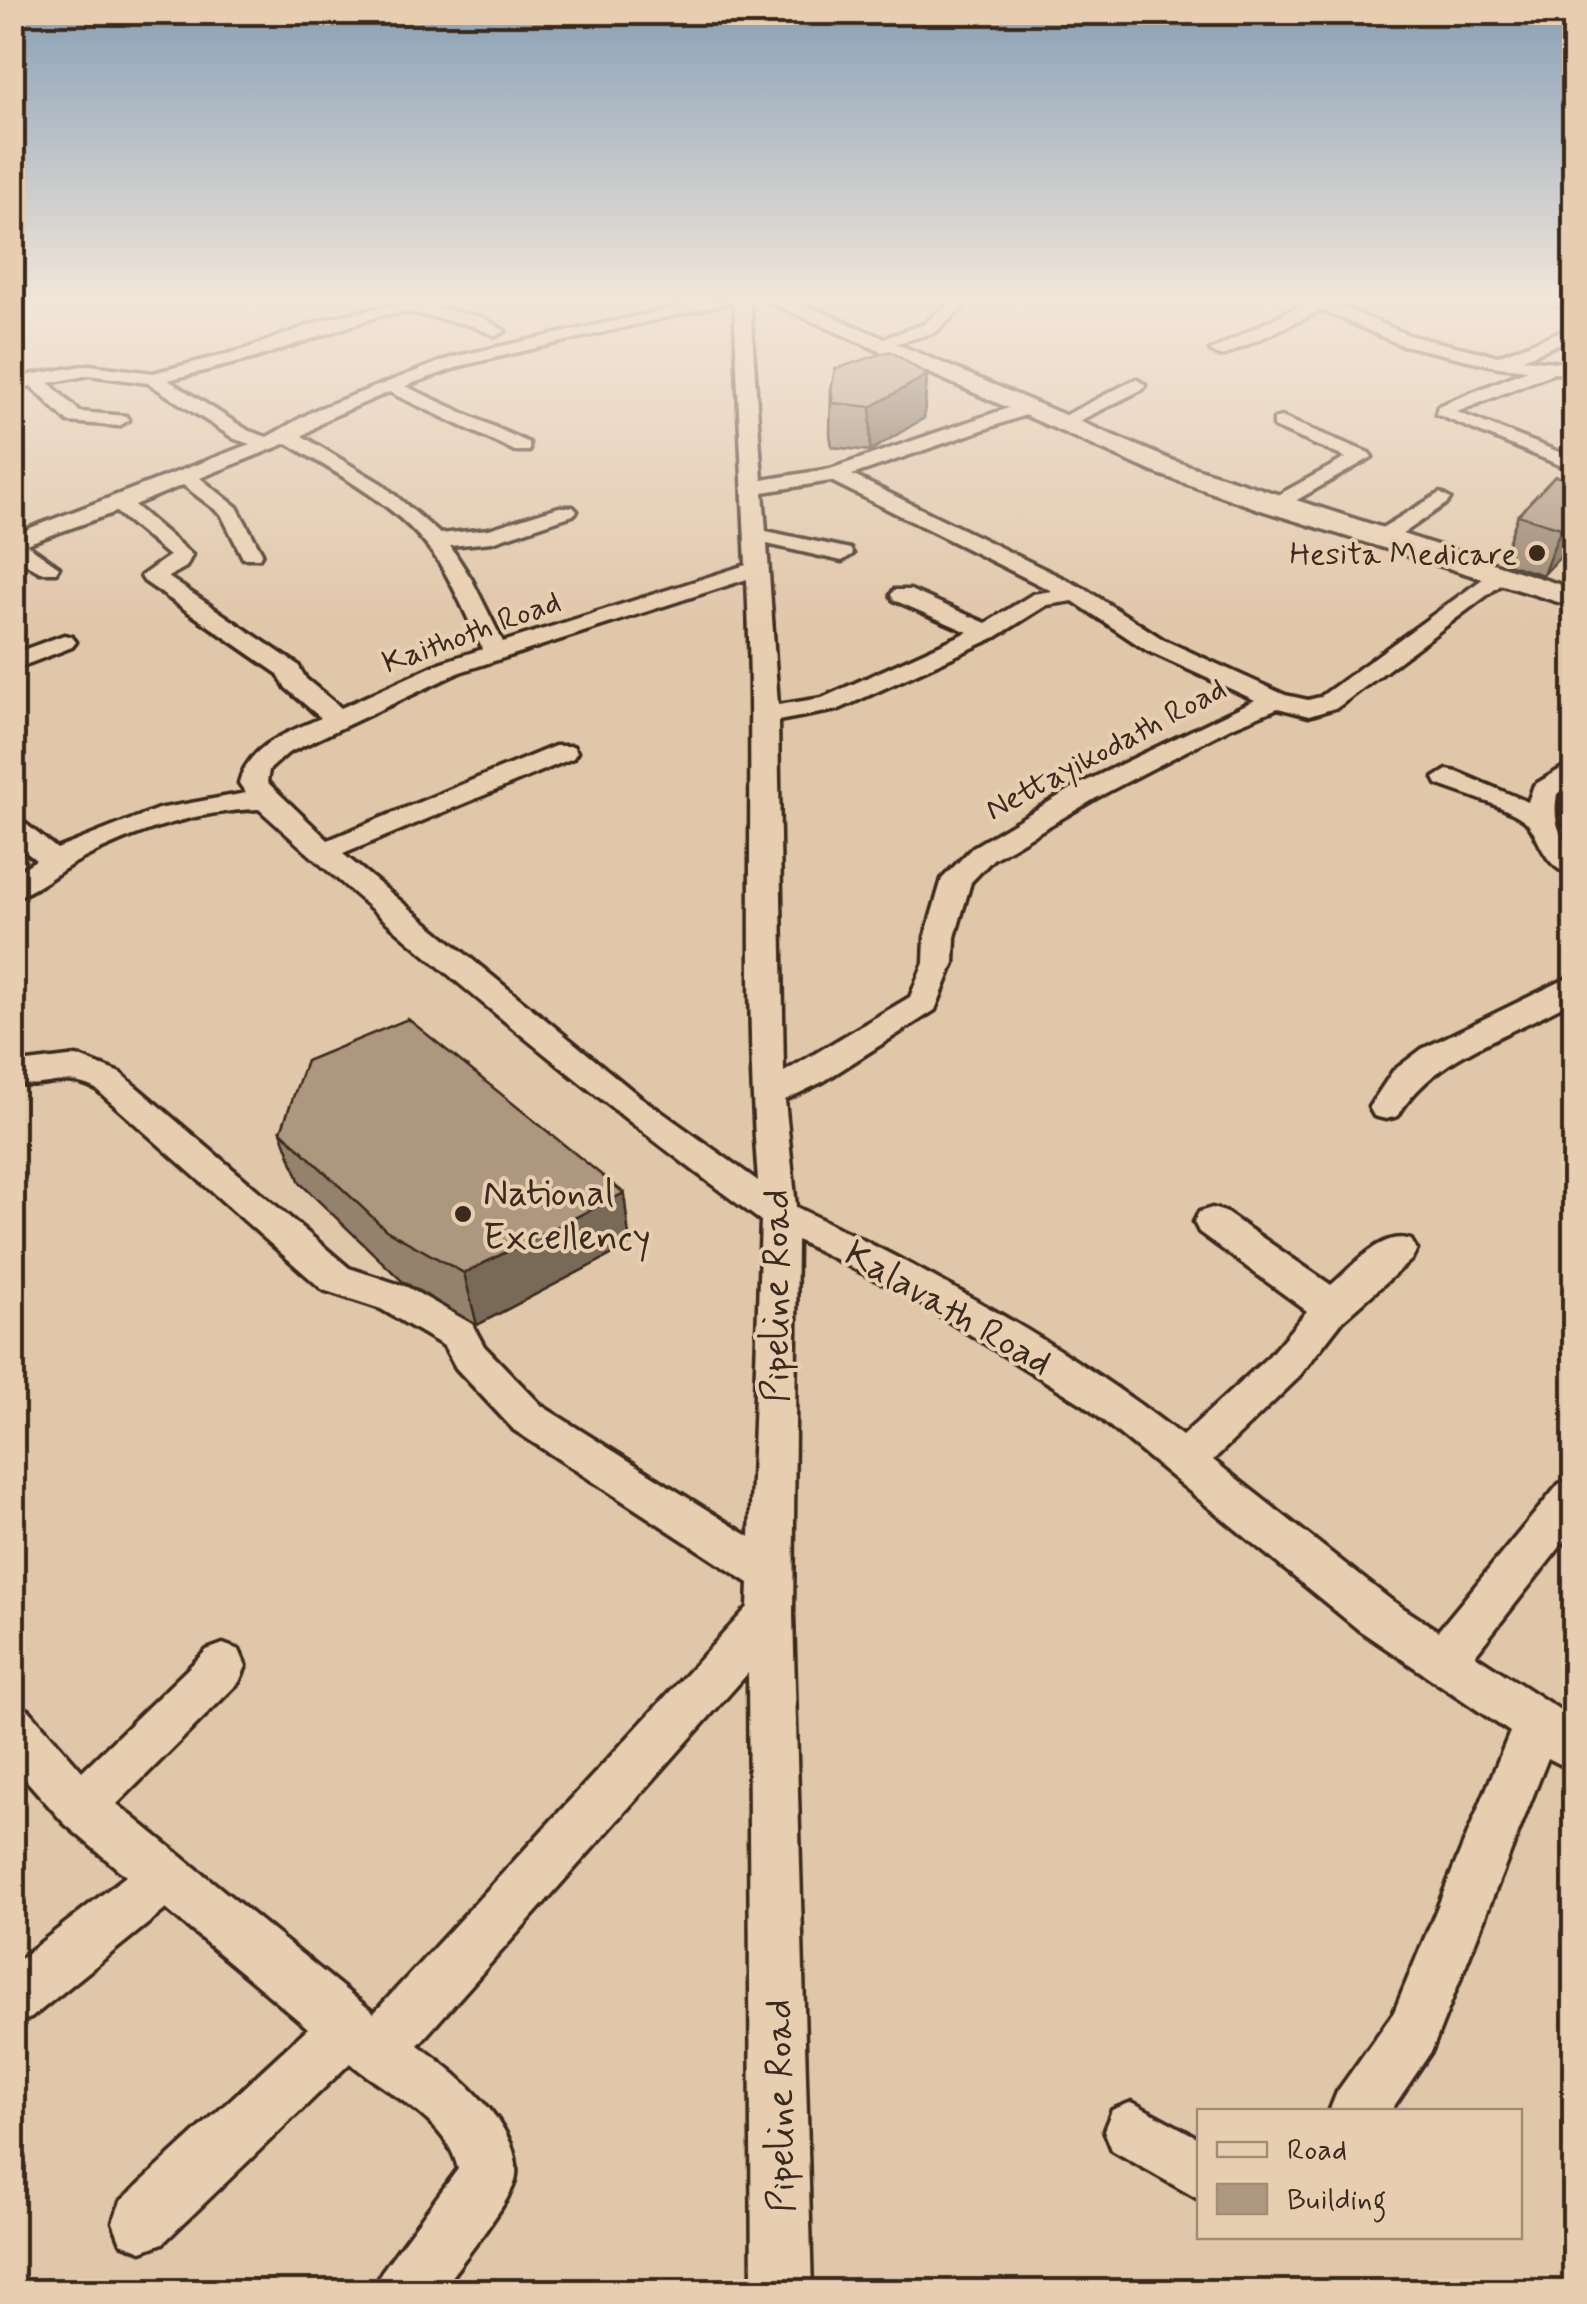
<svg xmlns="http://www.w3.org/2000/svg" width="1587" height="2304" font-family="Mynerve,sans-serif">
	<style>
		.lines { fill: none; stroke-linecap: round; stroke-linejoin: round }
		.minor-casing { stroke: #3b2a1e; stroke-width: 7 }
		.major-casing { stroke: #3b2a1e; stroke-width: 7 }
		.minor { fill: #e8ceb0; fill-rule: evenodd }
		.major { fill: #e8ceb0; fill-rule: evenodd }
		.wall { fill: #95826d; stroke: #3b2a1e; stroke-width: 2.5 }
		.shaded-wall { fill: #796a59; stroke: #3b2a1e; stroke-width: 2.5 }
		.building { fill: #ad977f; stroke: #3b2a1e; stroke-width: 2.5 }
		.poi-dot { fill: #3b2a1e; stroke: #e8ceb0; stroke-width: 4 }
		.labels { text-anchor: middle; stroke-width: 8; stroke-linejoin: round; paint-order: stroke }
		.far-poi-label { font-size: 32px; fill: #3b2a1e; stroke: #e8ceb0; text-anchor: end }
		.far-street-label { font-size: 32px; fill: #3b2a1e; stroke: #e8ceb0 }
		.poi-label { font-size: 38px; fill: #3b2a1e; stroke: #e8ceb0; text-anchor: start }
		.street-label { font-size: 38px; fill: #3b2a1e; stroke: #e8ceb0 }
	</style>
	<rect width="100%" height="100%" fill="#e1c7aa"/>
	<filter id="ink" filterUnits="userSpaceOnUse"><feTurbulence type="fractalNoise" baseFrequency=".01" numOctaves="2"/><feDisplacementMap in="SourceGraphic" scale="20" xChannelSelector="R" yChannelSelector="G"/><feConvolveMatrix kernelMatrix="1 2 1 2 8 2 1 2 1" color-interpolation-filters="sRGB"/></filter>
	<g filter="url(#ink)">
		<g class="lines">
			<defs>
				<path id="minor" d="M406,302H453L436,308L481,317L505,331L496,336L470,325L408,312L382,315L255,358L168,380L249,431L267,437L315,410L453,357L701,302H731L464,365L405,386L529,443V451H515L389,392L329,418L302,436L382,484L440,534L489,529L559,507H573L577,511L573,515L492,542L450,546L472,580L503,642L746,565L734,302H750L762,480L830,469L1023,403H1037V411L852,475L1085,589L1164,640L1285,695L1308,700L1320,697L1495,570H1511L1514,575L1338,707L1309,716L1278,708L1232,727L1096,798L993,859L971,882L955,937L954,963L935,1010L824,1081L785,1100L796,1207C932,1273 1063,1343 1182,1436L1269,1356L1307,1311L1199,1232L1194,1222L1199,1212L1212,1208L1225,1212L1331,1285C1353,1267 1381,1230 1411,1240L1417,1250L1411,1260L1342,1321L1297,1379L1213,1460L1391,1600L1438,1631L1559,1484L1574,1478V1529L1475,1655L1574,1719V1771L1548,1758L1432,2050L1390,2112H1329L1337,2092L1394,2012L1510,1732L1359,1630L1084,1405L905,1294L797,1240L793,1615L812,2292H752L748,1673L418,2045C455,2071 521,2125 516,2176C515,2198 455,2270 440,2292H373L382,2271L458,2169C448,2120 386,2093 350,2063L163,2243L142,2251L121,2243L113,2222L121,2201L308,2028L166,1909L31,2018L12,2025V1965L126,1876L64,1823L12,1764V1704L29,1710L82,1771L207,1650L223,1644L239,1650L246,1666L239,1682L117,1804L374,2013L748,1607L749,1583L514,1430L456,1368L444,1346L381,1309L323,1290L96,1089C60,1071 46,1091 12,1082V1058L28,1062L77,1056L120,1073L349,1268L407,1287L472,1324L484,1346L542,1406L750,1537L761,1221C586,1092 419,954 259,809C196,811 136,831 80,860C58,871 36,892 12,898V875L36,860L12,841V819L22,821L57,849L158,809L246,793L239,783C248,745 289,732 321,718L286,688L278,674L144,581L141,576L169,556L116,512L26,544L59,567L56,572H40L12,555V535L250,444L235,439L148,383L89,375L49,383L80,412L126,416L129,420L119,426L68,422L31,386L12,389V378L89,365L153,373L243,350L326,319ZM287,443C342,477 405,508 440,564C457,591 468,621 483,649L442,662L341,708L306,679L298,665L168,577L186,567L192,555L134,505L183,485L221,514L243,558H259L262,553L237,507L200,478ZM831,481L1052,591L1033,594L986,623L910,590H894L891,595L894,600L968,632L822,698L778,705L767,544L842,561L853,554L850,549L766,531L763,492ZM747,579C756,780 742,981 758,1181L639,1096L343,854L573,758L577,752L573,746H555L328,840L267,782L269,770L288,753L460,672ZM1073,601L1146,650L1255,700L1076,786L973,847L942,879L925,937L924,963L910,997L784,1072L778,721L837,710L996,637L1047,605Z
					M951,302H969L936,332L877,349L868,344L924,324Z
					M1306,302H1330L1411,336L1498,356L1574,326V337L1523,359L1574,364V374L1554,373L1457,412L1574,458V471L1436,414L1438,406L1528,370L1499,367L1399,344L1322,310L1225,355L1219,356L1210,351Z
					M1555,302H1574V310L1557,306Z
					M1136,379L1145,385L1143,389L1069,426H1055L1052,422Z
					M1281,417L1369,453L1372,457L1281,509H1267L1263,505L1267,501L1346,458L1274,427V419Z
					M1440,493L1450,499L1447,503L1391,542H1375L1372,537L1375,532Z
					M64,635L72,637L76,642L72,647L12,670V654Z
					M1574,761V781L1557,794C1553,819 1557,834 1574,852V876C1540,867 1540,832 1524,820C1504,805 1462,794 1437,784L1434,778L1447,770L1457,772L1528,802L1534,785Z
					M1574,975V999C1515,1035 1435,1053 1398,1116L1386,1119L1374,1116L1369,1107L1393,1071L1422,1049Z
					M1132,2102L1200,2139V2200L1112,2150L1104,2130L1112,2110Z"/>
				<path id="major" d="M769,302H798L1171,460L1574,589V607L1264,511L1153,472Z"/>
			</defs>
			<!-- minor casing -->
			<use href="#minor" class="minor-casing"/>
			<!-- major casing -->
			<use href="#major" class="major-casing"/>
			<!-- minor -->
			<use href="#minor" class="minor"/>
			<!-- major -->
			<use href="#major" class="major"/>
		</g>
		<!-- wall -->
		<path class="wall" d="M927,375L924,418L870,451L832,447L830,434L831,390Z
			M1574,479V542L1543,575L1501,562L1518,515Z
			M1574,767V830L1561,824L1560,818V796Z
			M281,1131L630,1245L477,1325L402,1281L300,1183Z"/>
		<!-- shaded-wall -->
		<path class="shaded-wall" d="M927,375L924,418L870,451L871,407Z
			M1574,514V542L1543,575L1561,528Z
			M624,1193L630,1245L477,1325L464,1273Z"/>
		<!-- building -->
		<path class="building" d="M890,351L927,375L871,407L833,403L831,390L835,369Z
			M1555,476L1572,481L1574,479V514L1561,528L1518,515Z
			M1574,767V798L1572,791V769Z
			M408,1019L624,1193L464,1273L386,1230L281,1131L306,1061Z"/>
	</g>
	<!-- sky -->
	<linearGradient id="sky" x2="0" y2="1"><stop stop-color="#88a0b7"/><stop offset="0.48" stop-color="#f2e6d9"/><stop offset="1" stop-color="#f2e6d9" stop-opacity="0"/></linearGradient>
	<rect width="1587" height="624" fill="url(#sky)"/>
	<!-- markers -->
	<g class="poi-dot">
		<circle cx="1537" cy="553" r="10"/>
		<circle cx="463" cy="1214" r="10"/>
	</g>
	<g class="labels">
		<!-- far-poi labels -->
		<g class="far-poi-label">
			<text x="1517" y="564">Hesita Medicare</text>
		</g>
		<!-- far-street labels -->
		<g class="far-street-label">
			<text transform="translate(471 631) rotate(-20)" y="11">Kaithoth Road</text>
			<text transform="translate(1105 748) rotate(-28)" y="11">Nettayikodath Road</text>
		</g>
		<!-- poi labels -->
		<g class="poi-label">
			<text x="483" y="1205">National<tspan x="483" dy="44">Excellency</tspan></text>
		</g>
		<!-- street labels -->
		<g class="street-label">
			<text transform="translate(775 1296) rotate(-90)" y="13">Pipeline Road</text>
			<text transform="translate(949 1307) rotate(30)" y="13">Kalavath Road</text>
			<text transform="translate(779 2106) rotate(-91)" y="13">Pipeline Road</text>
		</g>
	</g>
	<!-- margin -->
	<rect width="1587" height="2304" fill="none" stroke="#e8ceb0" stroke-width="50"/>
	<rect x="25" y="25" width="1537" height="2254" fill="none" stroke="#3b2a1e" stroke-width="4" filter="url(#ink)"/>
	<!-- legend -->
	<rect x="1197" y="2109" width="325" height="130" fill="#e8ceb0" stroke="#a38c76" stroke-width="2.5"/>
	<rect x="1217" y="2142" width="50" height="15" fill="#e8ceb0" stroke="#a38c76" stroke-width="2.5"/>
	<text x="1287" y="2159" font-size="30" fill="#3b2a1e">Road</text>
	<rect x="1217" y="2184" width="50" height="30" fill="#ad977f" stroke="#a38c76" stroke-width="2.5"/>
	<text x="1287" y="2209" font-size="30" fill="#3b2a1e">Building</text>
</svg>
